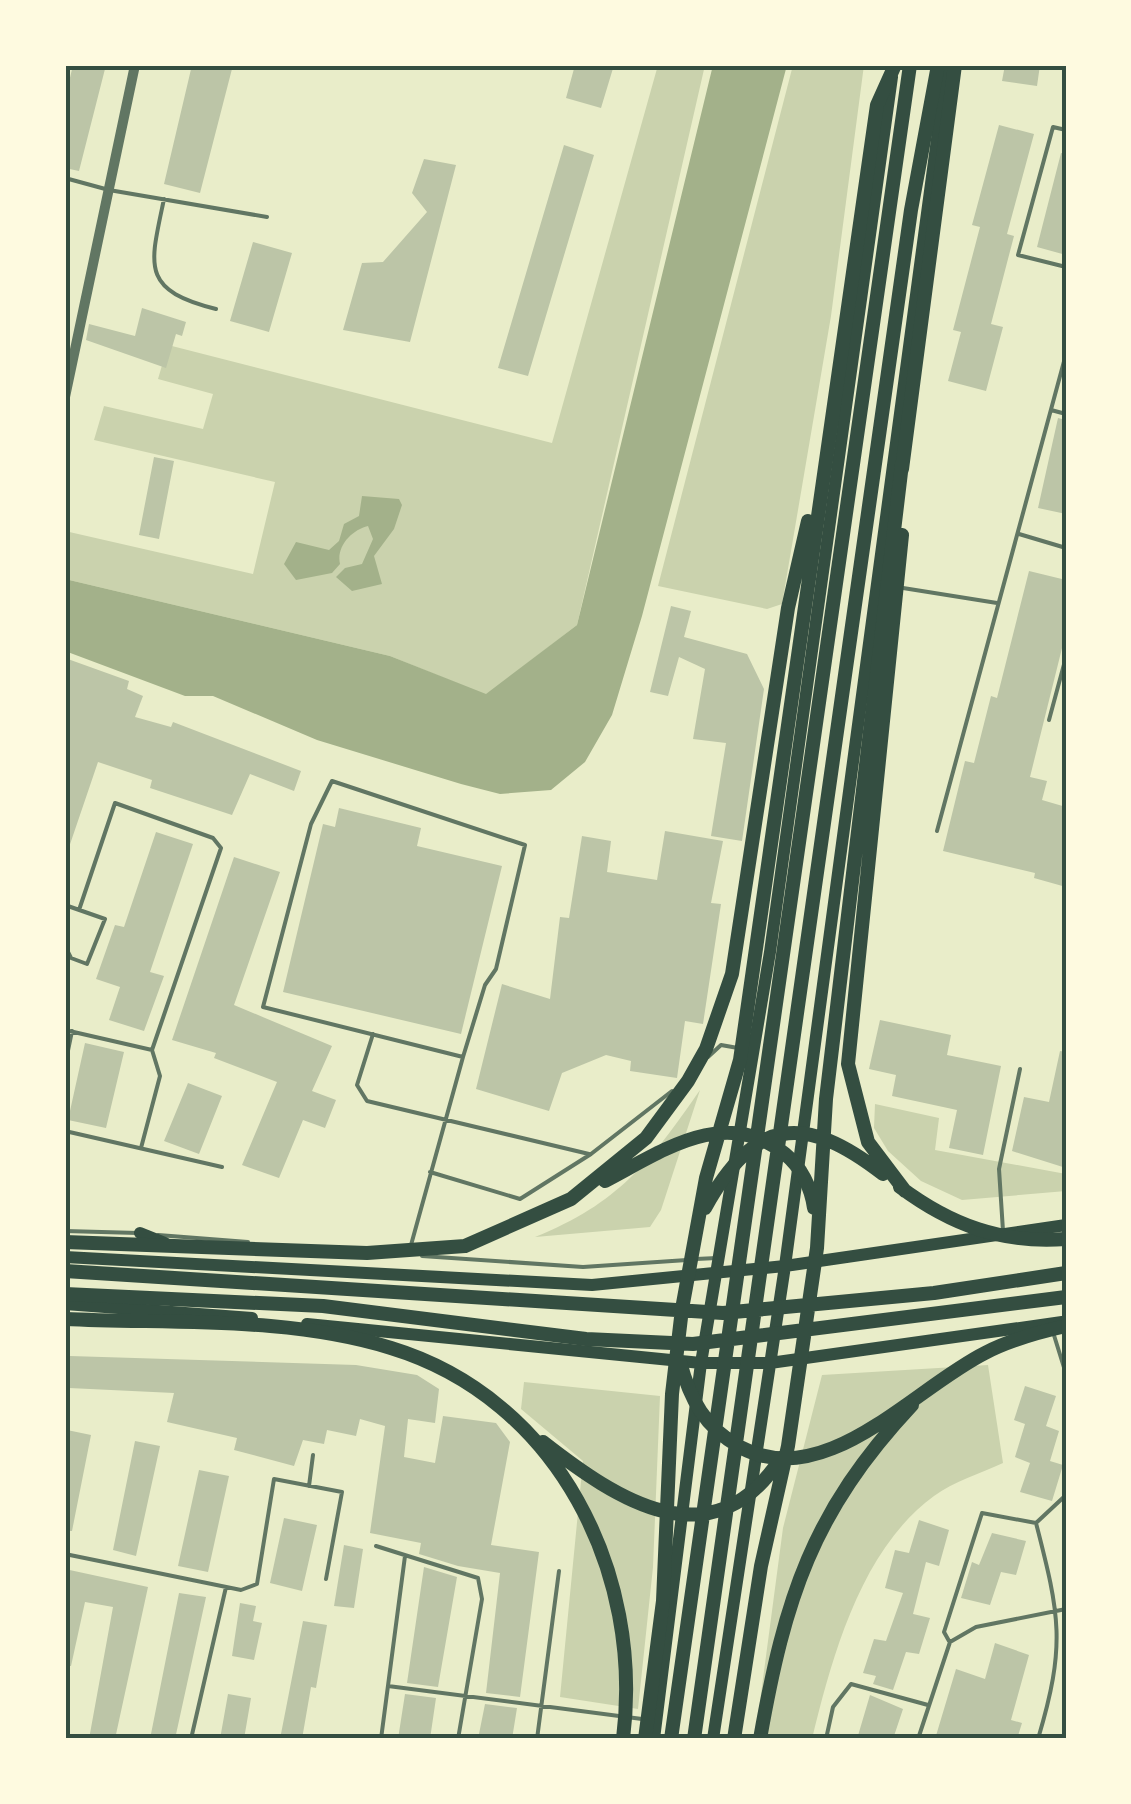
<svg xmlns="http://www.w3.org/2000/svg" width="1131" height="1804" font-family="'Sofia Sans Condensed',sans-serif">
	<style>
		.green { fill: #cad2ad }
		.water { fill: #a3b18a }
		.building { fill: #bcc5a7 }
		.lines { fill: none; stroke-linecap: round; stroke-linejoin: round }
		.service { stroke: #617663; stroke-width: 4 }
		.tertiary { stroke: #617663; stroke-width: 10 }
		.primary { stroke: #344e41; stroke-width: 12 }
		.trunk { stroke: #344e41; stroke-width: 14 }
		.neatline { fill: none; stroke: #344e41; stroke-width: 4 }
	</style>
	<rect width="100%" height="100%" fill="#e9edc9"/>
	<!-- green -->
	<path class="green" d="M658,65H705L577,625L486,695L390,656L65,579V531L253,574L275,482L94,440L104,406L203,429L213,394L158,379L168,345L552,443Z
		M793,65H864L831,316L782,604L767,609L658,586Z
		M700,1090L661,1210L650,1227L535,1237C618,1204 651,1161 700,1090Z
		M875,1104L939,1118L935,1150L1066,1174V1191L962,1200L921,1181L888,1151L874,1128Z
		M988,1365L1003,1463C981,1473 953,1482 934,1496C861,1549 832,1657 812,1739H755L783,1528L822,1375Z
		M524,1382L660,1396L653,1567L638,1709L560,1697L583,1461L521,1409Z"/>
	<!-- water -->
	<path class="water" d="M713,65H787L642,616L612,715L585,762L551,790L500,794L461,784L317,740L213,696H185L65,651V579L390,656L486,694L577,625Z
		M362,496L399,499L402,505L394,529L374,556L382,584L352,591L336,577L345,568L362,564L373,539L368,526C352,530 336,546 340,564L332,573L296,580L284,564L296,542L329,550L339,541L344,524L359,516Z"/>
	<!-- building -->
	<path class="building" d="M73,65H106L79,171L65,168V99Z
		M192,65H233L200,193L164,184Z
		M575,65H614L601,108L566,98Z
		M1005,65H1040L1037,86L1002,81Z
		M999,125L1034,134L1007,234L1014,236L991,324L1003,327L986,391L948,381L961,332L953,330L980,227L972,225Z
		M564,145L594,155L528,376L498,368Z
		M1061,153L1066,154V255L1037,247Z
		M424,159L456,165L410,342L343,330L362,263L383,262L427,212L412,193Z
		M253,242L292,253L269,332L230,321Z
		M142,308L186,322L182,336L176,334L166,368L86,340L89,324L135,336Z
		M1058,418L1066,420V514L1038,508Z
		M154,457L174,461L159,539L139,535Z
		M1029,571L1066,580V632L1030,777L1047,781L1042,800L1066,807V887L1034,878L1035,873L943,851L965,761L974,763L991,696L997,698Z
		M671,606L691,611L684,637L747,654L764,689L742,841L711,836L726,743L693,739L705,669L679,657L668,696L650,692Z
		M65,658L129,681L127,689L143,696L135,717L171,727L173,722L301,771L294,791L250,774L232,815L150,788L152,780L98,762L65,859Z
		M339,808L421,828L417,846L502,866L461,1034L283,992L323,824L335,827Z
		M665,831L723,841L711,903L721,904L703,1024L685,1021L677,1078L630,1071L631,1061L606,1055L562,1073L549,1111L476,1089L502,984L550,999L560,917L569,918L582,836L611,841L607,872L657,880Z
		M156,832L193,844L150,972L164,976L144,1031L109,1020L120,987L96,979L115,925L124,927Z
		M234,857L280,872L234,1005L332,1046L312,1091L336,1100L325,1128L303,1120L279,1178L242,1165L277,1082L214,1058L216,1053L172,1040Z
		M880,1020L951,1035L947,1055L1001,1066L983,1155L949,1148L957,1110L892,1096L896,1075L869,1069Z
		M85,1043L124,1052L106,1128L68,1120Z
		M1060,1051L1066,1052V1168L1012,1151L1024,1097L1049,1102Z
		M188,1083L222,1096L199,1154L164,1141Z
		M70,1356L356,1365L417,1375L439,1389L435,1423L408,1419L404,1457L435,1463L443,1416L496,1423L510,1442L491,1545L539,1552L520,1697L486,1693L500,1573L458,1566L419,1554L421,1543L370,1533L385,1426L360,1419L356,1436L327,1430L324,1444L303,1440L294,1466L234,1450L237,1438L167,1422L174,1393L69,1388Z
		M1025,1386L1056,1396L1046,1426L1059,1431L1050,1461L1063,1465L1052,1501L1020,1492L1030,1463L1015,1457L1025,1424L1014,1420Z
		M67,1430L91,1435L72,1531H65Z
		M135,1441L160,1446L136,1556L113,1550Z
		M199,1470L229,1476L208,1572L178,1566Z
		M284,1518L317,1525L302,1591L270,1583Z
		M919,1520L949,1530L939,1566L926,1562L913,1614L930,1618L919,1654L906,1652L893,1690L873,1684L876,1676L863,1673L874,1639L886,1641L903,1593L885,1588L895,1550L909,1553Z
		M992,1533L1026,1541L1016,1575L1001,1572L990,1605L961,1598L972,1562L979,1565Z
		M344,1545L363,1549L354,1608L334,1606Z
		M424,1567L457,1577L438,1687L407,1683Z
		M65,1569L148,1587L115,1739H89L113,1607L85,1602L71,1666H65Z
		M179,1593L206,1597L175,1739H150Z
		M240,1603L256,1606L253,1621L262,1623L254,1660L232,1656Z
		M303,1621L327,1625L316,1688L311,1687L302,1739H280Z
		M995,1643L1029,1655L1011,1720L1022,1723L1017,1739H935L956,1669L985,1679Z
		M228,1694L251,1698L244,1739H220Z
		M405,1694L436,1698L430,1739H398Z
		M870,1695L903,1709L893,1739H857Z
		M485,1704L517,1708L512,1739H478Z"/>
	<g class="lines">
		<!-- service -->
		<path class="service" d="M1066,130L1053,127L1018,255L1066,267
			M65,178L109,190L267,217
			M164,199C150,266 140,290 216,309
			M1051,410L1066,414
			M1019,534L1066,548
			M903,588L997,603
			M1049,720L1066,657
			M937,831L1066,354
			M65,905L105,919L87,964L71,958L65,946
			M79,910L115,803L213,838L221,848L152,1050L160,1076L141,1148
			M65,1030L152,1050
			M373,1034L357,1085L367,1101L589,1154
			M708,1057L721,1045L738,1048
			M65,1065L72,1031
			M65,1131L222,1167
			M430,1172L520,1199L591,1154L672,1091
			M65,1231L138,1233
			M1003,1231L999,1169L1020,1069
			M158,1235L248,1242
			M411,1245L463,1057L485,985L496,969L525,845L332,781L311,824L263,1007L463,1057
			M422,1256L583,1267L687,1260
			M696,1259L717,1258
			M1053,1332L1066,1374
			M309,1486L313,1455
			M376,1546L478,1578L482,1599L458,1739
			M65,1554L241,1590L257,1584L274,1479L342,1492L326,1579
			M949,1641L944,1632L982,1513L1036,1523
			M388,1686L642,1719
			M191,1739L226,1587
			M381,1739L405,1556
			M537,1739L559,1571
			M826,1739L833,1707L851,1684L928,1705
			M918,1739L950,1642L976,1627L1066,1609
			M1038,1739C1066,1645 1060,1616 1036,1523L1066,1495"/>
		<!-- tertiary -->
		<path class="tertiary" d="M65,397L135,65"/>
		<!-- primary -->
		<path class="primary" d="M140,1233L165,1243
			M65,1257L592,1285L785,1266L1066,1225
			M65,1304L252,1318
			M307,1324L701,1363H770L1062,1322
			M654,1739L701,1363L770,952L892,77
			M713,1739L785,1266L947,65"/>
		<!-- trunk -->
		<path class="trunk" d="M902,469L955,65
			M902,535L848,1064L868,1142L905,1191
			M605,1181C661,1152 725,1105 785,1154C801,1167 811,1187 814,1208
			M900,1187C951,1225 1002,1244 1066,1239
			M705,1208C755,1118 803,1112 883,1174
			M65,1242L367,1253L465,1246L571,1199L646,1138L688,1081L706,1049L732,974L788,608L808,521
			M65,1271L723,1313L934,1293L1066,1273
			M65,1294L323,1306L586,1339L693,1344L1066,1297
			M65,1319C171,1324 289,1316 391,1348C558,1399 644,1573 623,1739
			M680,1362C690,1399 705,1428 740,1447C825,1493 913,1389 985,1353C1010,1340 1039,1332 1066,1326
			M543,1442C616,1499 712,1564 781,1458
			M645,1739L663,1601L672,1394L682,1309L706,1178L740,1060L877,105L895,65
			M671,1739L910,65
			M694,1739L911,210L938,65
			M734,1739L761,1566L788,1446L817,1248L826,1099L902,464
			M760,1739C785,1598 812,1512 912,1405"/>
	</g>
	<!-- border -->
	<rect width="1131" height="1804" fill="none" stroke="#fefae0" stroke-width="135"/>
	<rect x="68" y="68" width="996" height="1668" class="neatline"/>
</svg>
